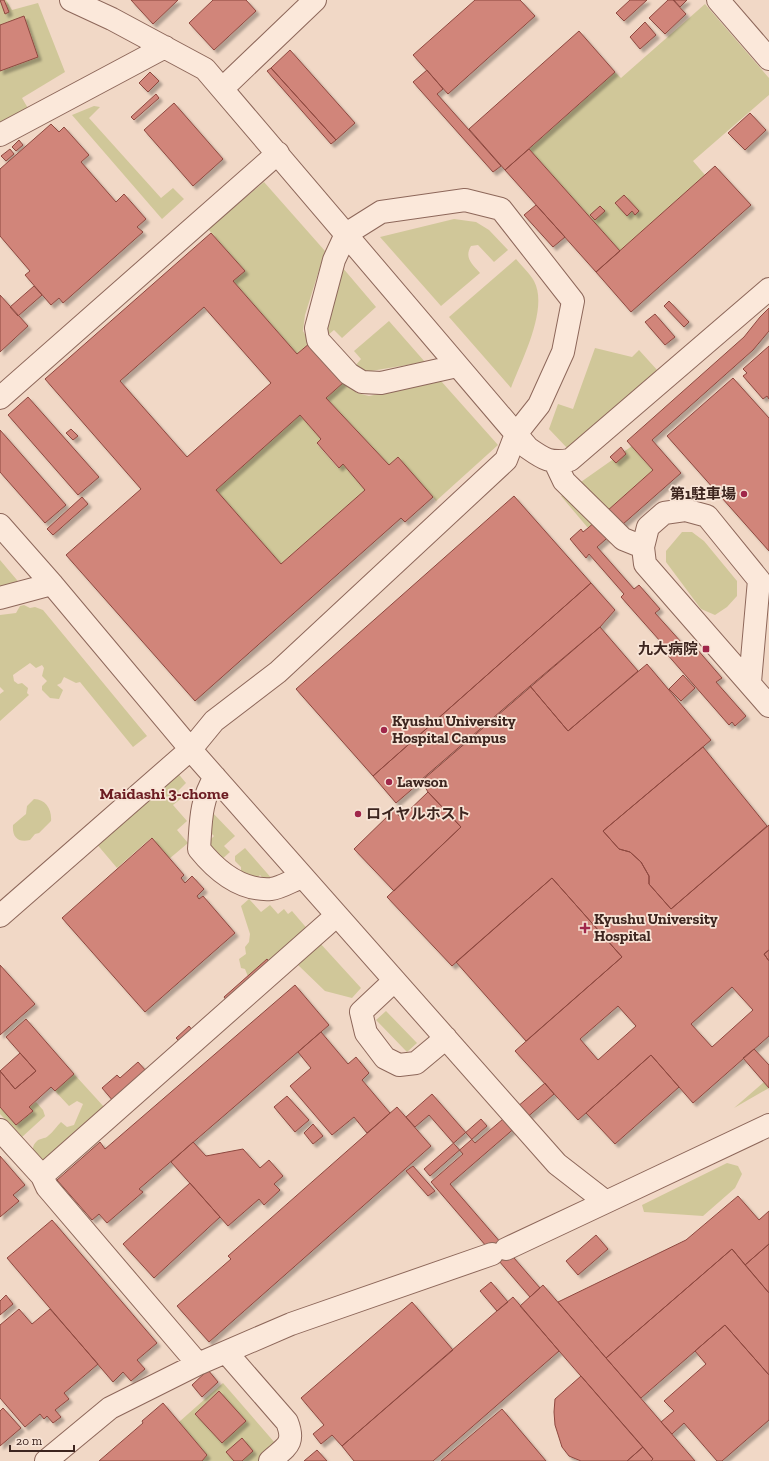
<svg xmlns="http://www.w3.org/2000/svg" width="769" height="1461" font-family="'Zilla Slab','Noto Sans JP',serif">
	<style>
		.green { fill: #d0c799 }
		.building { fill: #d1857a; stroke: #8e483f; fill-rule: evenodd; filter: url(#shadow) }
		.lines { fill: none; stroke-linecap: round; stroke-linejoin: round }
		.minor-casing { stroke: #8d675a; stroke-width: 24 }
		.minor { stroke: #fbe8da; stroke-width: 22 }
		.poi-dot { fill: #a0274a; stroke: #f8e4d6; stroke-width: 1.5 }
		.labels { text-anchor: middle; stroke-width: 3.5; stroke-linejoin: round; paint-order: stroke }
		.poi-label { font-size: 15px; font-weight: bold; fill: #3d251f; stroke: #f8e4d6; text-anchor: start }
		.neighbourhood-label { font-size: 16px; font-weight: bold; fill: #6c1c22; stroke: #f8e4d6 }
	</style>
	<defs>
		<filter id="shadow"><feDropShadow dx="3.5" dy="3.5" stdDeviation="1" flood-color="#0004"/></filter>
	</defs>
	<rect width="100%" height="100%" fill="#f1d8c6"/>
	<!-- green -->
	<path class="green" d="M0,0H6L12,10L38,3L65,72L22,98L29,110L0,131V71L38,57L24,16L0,25Z
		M705,4L769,78V95L693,161L705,175L620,251L529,149L615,72L621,78Z
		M94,106L100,107L89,118L161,198L173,188L184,199L162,219L72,115Z
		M264,182L325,251L305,315L303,331L310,343L297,354L233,281L245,271L208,229Z
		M454,219L476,222L489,230L508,250L494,262L478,245L471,246C464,258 472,264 480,273L441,306L380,237Z
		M516,259C522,266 530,274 534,281C549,309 521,361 511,388L449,317Z
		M342,267L376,307L342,338L334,330L328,335L324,332Z
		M389,321L425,362L365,372L355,366L361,359L354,351Z
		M595,348L632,357L639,350L658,371L568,449L549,429L558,404L573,409Z
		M441,381L498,445L436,501L398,457L389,465L326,398L344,382L357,393L369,396Z
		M300,415L321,439L317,444L338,468L343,464L365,490L281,564L216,490Z
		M632,446L653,470L588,528L561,496Z
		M682,532H692L704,541L737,581V596L727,607L715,615L701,609L666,562V551Z
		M0,560L22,586L0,590Z
		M24,605L30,608L35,607L43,610L147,736L133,747L80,682L76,683L64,677L61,683L57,685L63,690L59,699L50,698L42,690V686L47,681L42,676L44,668L42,665L36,668L30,663L13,675L14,681L18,684L22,683L28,688L27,693L29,695L0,721V694L4,691L0,687V615L16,613L20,606Z
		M176,771L186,783L178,791L183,797L173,805L187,821L177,830L188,843L169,859L151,838L117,868L95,842Z
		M34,799C46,799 52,810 51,821L39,833L35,834L30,840C18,843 12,837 13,825L26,814L27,806Z
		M210,810L235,836L224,846L230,852L221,860L206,844L214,836L205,827Z
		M245,848L273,880L268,884L260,875L253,882L241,872V867L235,861V856Z
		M249,899L261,912L270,905L278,914L284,909L288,914L292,911L310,932L249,979L245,969L241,968L239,959L246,954L245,947L249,942L250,934L241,906Z
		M319,942L361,988L352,998L325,991L297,964Z
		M386,1011L417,1043L407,1052L376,1020Z
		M74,1074L105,1108L43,1161C36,1158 28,1149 37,1141C40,1138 45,1139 48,1136C53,1132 57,1126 61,1122L67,1127L74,1125L83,1104L77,1101L69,1106L55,1091Z
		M764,1082L769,1088L734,1108Z
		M36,1102L43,1110L45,1116L22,1137L0,1114V1107L16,1125L32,1111L29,1107Z
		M727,1163L738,1166L742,1174L735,1188L703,1216L644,1212L642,1205Z
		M223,1383L275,1443L259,1461H202L207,1455L179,1422Z"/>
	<!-- building -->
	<path class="building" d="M0,0H4L9,12L5,14Z
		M131,0H178L153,24Z
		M213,0H246L256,11L214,50L189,23Z
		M475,0H520L535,16L448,94L413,55Z
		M630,0H647L624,21L616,13Z
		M668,0H673L686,14L665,34L649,18Z
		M674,0H687L680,7Z
		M24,16L38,57L0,71V25Z
		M645,22L656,35L640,49L630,37Z
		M579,31L615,72L505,170L469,129Z
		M290,50L355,123L336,140L271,68Z
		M271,68L336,140L331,144L267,71Z
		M427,70L443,89L437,94L501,166L493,172L413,82Z
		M150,72L159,81L148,92L139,83Z
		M156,94L159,98L134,120L131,117Z
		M174,103L223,159L193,186L144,130Z
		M750,113L766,130L745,150L728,133Z
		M51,124L59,132L64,127L89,155L81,162L116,202L124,194L146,219L137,227L143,232L63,303L59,298L51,305L25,275L30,271L0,236V169Z
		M19,140L23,145L16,151L12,147Z
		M10,149L14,154L6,161L1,156Z
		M529,149L620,251L596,272L505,170Z
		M715,166L751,205L631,312L596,272Z
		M624,195L639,211L635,215L632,211L627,216L615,203Z
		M536,205L565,237L553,247L524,215Z
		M600,206L605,211L595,220L590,215Z
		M211,233L245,271L233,281L297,354L310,343L344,382L326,398L389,465L398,457L433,497L405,522L401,518L195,701L66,555L141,489L45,379ZM204,307L271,383L187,457L120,381ZM300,415L321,439L317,443L339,468L343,464L365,490L281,564L216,490Z
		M34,286L42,295L18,316L10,307Z
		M0,295L28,326L0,352Z
		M669,301L689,322L684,327L664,306Z
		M769,308V331L753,350L652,440L681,473L597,547L634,589L639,585L660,609L655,613L691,653L696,648L722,678L716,682L746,716L735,726L732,722L729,725L666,653L668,650L621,597L624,594L589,554L586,558L570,539L581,529L583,532L588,528L653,470L627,441L744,337L760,317Z
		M655,314L675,337L665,345L645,322Z
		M769,346V399L767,396L763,399L743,376L747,373L743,369Z
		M733,378L769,418V551L667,436Z
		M28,397L99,477L78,495L8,415Z
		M71,429L78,436L73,440L66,433Z
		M0,430L66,505L45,523L0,472Z
		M621,447L626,454L616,463L610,457Z
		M514,496L591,583L373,776L296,689Z
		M82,497L88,504L53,535L47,529Z
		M591,583L615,610L600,627L396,803L373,776Z
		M600,627L638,671L568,731L530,686Z
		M647,664L711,740L603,831L619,849L630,852L641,862L649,876V884L671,909L769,825V950L764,954L769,961V1036L693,1103L651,1055L578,1120L515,1051L622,957L552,878L452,966L387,897L461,827L428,792L421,780L530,686L568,731ZM732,987L753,1010L712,1047L691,1024ZM618,1006L636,1026L598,1060L580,1039Z
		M683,675L695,688L681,701L669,689Z
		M703,747L767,826L671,909L649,884V876L641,862L630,852L619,849L603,831Z
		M428,792L461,827L394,891L354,849L394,810L401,818Z
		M152,838L184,875L181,878L185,883L192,876L204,889L197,896L199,899L203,896L235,933L145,1012L62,918Z
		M552,878L622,957L526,1041L456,962Z
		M769,950V961L764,954Z
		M267,959L270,963L227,1001L224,997Z
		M0,965L35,1004L0,1035Z
		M295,985L329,1025L139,1189L143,1192L107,1223L99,1214L92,1220L57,1180L100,1142L105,1149Z
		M26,1019L74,1074L55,1091L51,1087L29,1107L33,1111L16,1125L0,1107V1071L15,1089L36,1071L6,1037Z
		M189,1026L194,1032L181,1043L176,1038Z
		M321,1032L348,1064L356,1057L369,1073L362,1080L390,1113L367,1133L354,1117L332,1135L290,1086L311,1068L298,1052Z
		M754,1049L769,1065V1088L743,1058Z
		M20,1053L36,1071L15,1089L0,1071Z
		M651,1055L679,1087L615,1144L586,1113Z
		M138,1062L147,1072L114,1102L102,1088L117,1075L120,1078Z
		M545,1083L554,1094L450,1184L540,1288L530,1297L431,1182L463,1154L429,1115L415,1127L406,1117L432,1094L475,1143Z
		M287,1096L309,1120L295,1132L274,1107Z
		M397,1107L431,1146L209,1342L177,1306L231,1259L228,1256Z
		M481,1119L487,1126L430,1176L424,1169Z
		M313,1124L323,1136L313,1144L304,1133Z
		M193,1142L206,1156L243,1149L260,1168L269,1160L283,1176L274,1184L280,1190L264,1205L259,1199L228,1226L171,1162Z
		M0,1156L25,1185L13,1195L19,1201L0,1217Z
		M413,1166L435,1191L428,1196L406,1171Z
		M190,1183L220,1217L154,1278L123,1244Z
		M738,1196L759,1220L769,1211V1244L745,1265L732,1249L606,1358L558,1302L686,1240Z
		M52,1220L157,1343L137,1360L145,1369L131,1381L123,1372L113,1382L7,1258Z
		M596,1235L608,1249L578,1275L566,1261Z
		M769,1244V1293L745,1265Z
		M732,1249L769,1293V1375L725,1325L641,1398L606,1358Z
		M491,1282L508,1302L497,1311L480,1291Z
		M543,1285L606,1358L695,1461H651L653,1459L520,1306Z
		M6,1295L13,1304L0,1315V1301Z
		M513,1297L559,1351L433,1461H354L342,1446Z
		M412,1302L453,1350L342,1446L332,1435L321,1444L313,1434L324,1425L301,1398Z
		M19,1309L32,1324L50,1309L98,1364L64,1393L69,1399L55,1410L61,1417L53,1423L47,1416L44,1419L40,1414L25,1427L0,1398V1325Z
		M725,1325L769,1375V1420L722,1461H717L684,1423L672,1434L661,1422L674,1411L664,1401L706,1364L695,1351Z
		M208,1370L218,1382L202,1397L192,1385Z
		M581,1376L643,1447L627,1461H581L569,1456L562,1447L555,1425L554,1412L555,1399Z
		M219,1391L246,1421L222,1443L195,1414Z
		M163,1403L207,1455L202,1461H99L143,1423L142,1421Z
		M3,1408L21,1428L0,1446V1411Z
		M502,1409L546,1461H441Z
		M242,1438L253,1451L242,1461H234L226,1452Z
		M643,1447L653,1459L651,1461H627Z
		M317,1450L327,1461H304Z"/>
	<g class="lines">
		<defs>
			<path id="minor" d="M71,0L112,19L205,69L528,448C545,460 550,463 570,460L769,289
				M718,0L769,59
				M222,89L315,0
				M0,135L165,47
				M0,398L278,153
				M555,462L564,481L623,539L643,547
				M0,525L52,584L198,758L557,1164L606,1202L769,1125
				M0,598L52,584
				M750,682L759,580L707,516L685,510L664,513L648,527L643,547L645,564L769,706
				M215,777C200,801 201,822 199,849C216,870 241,891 271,889C281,888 293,880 302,877
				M0,916L191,749L214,721L278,672L506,460L516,434L539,405L563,352L573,301L501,209L465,200L381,212L346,234L334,260L316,328L318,340L349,374L362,382L381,383L457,366
				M394,981L361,1012L366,1033L385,1058L399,1065L416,1063L446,1038
				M0,1130L42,1176L336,916
				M42,1176L47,1187L198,1364L291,1324L492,1254
				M506,1249L606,1202
				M226,1352L287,1422C296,1445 285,1447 270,1461
				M46,1461L110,1408L198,1364"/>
		</defs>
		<!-- minor casing -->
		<use href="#minor" class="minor-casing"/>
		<!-- minor -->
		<use href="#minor" class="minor"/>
	</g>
	<!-- markers -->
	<g class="poi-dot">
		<circle cx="744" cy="494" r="4"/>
		<rect x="702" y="645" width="8" height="8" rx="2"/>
		<circle cx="384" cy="730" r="4"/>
		<circle cx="389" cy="782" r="4"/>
		<circle cx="358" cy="814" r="4"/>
		<path d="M583 922h4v4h4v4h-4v4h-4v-4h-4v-4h4z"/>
	</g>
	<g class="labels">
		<!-- poi labels -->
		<g class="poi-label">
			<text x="736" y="499" text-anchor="end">第1駐車場</text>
			<text x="698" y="654" text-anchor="end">九大病院</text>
			<text x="392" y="726">Kyushu University<tspan x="392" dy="17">Hospital Campus</tspan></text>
			<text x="397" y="787">Lawson</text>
			<text x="366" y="819">ロイヤルホスト</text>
			<text x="594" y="924">Kyushu University<tspan x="594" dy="17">Hospital</tspan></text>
		</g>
		<!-- neighbourhood labels -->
		<g class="neighbourhood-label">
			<text x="164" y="799">Maidashi 3-chome</text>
		</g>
	</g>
	<!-- scale -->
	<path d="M10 1445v6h64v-6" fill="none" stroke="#3d251f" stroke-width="2"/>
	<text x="16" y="1445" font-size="12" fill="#3d251f" stroke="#f8e4d6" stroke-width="3" paint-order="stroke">20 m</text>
</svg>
